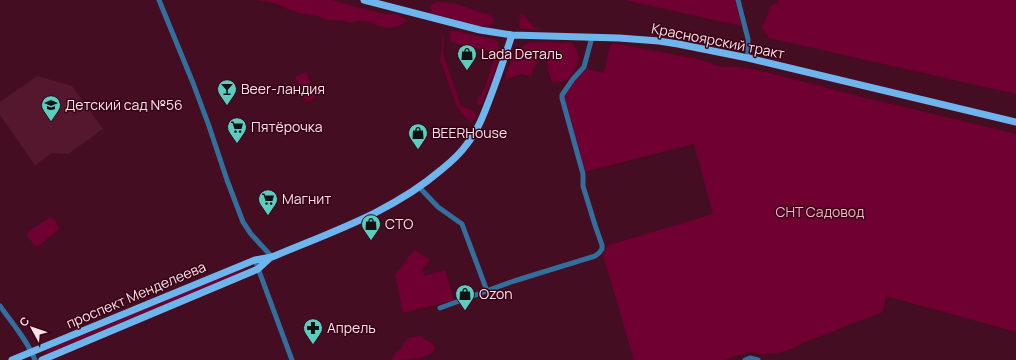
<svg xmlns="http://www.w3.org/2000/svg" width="1016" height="360" font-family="Manrope,sans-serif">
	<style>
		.built { fill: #55172d }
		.green { fill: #6f0031 }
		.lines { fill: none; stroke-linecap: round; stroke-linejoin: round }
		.minor { stroke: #326f9d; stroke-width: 5 }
		.major { stroke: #6eb5ed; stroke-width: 7 }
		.labels { text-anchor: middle; stroke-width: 3; stroke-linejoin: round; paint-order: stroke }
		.street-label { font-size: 14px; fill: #fae3e8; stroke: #3a0217 }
		.poi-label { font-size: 14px; fill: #fae3e8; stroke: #3a0217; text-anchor: start }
		.park-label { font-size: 14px; fill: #f2b5c2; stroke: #3a0217 }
	</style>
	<rect width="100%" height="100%" fill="#450d21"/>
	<!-- built -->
	<path class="built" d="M37,76L72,86L103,129L68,154L52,153L35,165L0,115V102Z"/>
	<!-- green -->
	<path class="green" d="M254,0H331L384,14H396L404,18L406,21C387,39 368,13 351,23L344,21L327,20L318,16L298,13L292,10L287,9L282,6L270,2Z
		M625,0H736L741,26Z
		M778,0H1016V94L769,38L762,28L771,6L778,2Z
		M436,2L456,4L487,14L493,17L494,23C474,31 469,24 451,18C444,16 438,16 432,14L430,8L431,5Z
		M521,14C528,16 529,25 536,28C540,30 546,29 549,30L521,29L519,26L520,23H519Z
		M451,31H454L493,39C497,41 499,42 499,46C502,58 487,91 482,103L480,105L477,104V102L484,89L495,58L491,52L451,42C449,39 449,34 451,31Z
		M443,34L444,37L443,54L461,106C467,108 473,109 476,115L474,119L471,122L462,114L457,106L440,60Z
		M544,42L572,43C585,58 577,68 566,81L552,82L548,71V63L545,59L539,60L534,67L531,76L521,74L505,80L508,68L515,52L528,43Z
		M613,43L698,59L722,67H739L761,71L866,98L1016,134V332L886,296L883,312L805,342L792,349L777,353L763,354L750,352L724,360H634L603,255L605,250L609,245L713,214L694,144L584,172L564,96C570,86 576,74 587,69L604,73L609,48Z
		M306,72L316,98L306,102L295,77Z
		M50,217C54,218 59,226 59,230L38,246H35L27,236V233Z
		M414,250L430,260L422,270L425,276L445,270L454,300L403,313L395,275Z
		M243,268L244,271L46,354L45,351Z
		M421,336L434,345L435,350C426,360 403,360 390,360L393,358L395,353L401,349L404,343L410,337Z"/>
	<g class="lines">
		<!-- minor -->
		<path class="minor" d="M159,0L193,83L209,126L227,180L243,222L251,234L272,257
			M738,0L748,39V58
			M419,187L438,207L462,224L487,291
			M255,260L292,360
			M0,306C12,323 27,340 35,360
			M440,308L514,281L595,256L599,253L602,249V245L595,225L583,186V174L562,98V95L573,79L584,67L592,37
			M745,360L750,358L758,360"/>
		<!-- major -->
		<path class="major" d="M364,0L480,30L512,35L619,38L659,41L678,44L748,58L1016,122
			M12,360L255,260L272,257C331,232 392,212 441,170C451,162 460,154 467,144C478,130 484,114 490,98C498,77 505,56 512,35
			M42,360L258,269L271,257"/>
	</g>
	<!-- icons -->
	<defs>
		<symbol id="shop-pin" viewBox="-11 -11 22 30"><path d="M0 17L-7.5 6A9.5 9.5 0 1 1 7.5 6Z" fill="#59cebf" stroke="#3a0217"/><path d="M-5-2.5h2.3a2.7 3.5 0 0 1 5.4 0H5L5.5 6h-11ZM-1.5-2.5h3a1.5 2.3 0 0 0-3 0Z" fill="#111"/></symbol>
		<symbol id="bar-pin" viewBox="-11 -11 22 30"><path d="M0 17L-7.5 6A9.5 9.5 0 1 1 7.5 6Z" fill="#59cebf" stroke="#3a0217"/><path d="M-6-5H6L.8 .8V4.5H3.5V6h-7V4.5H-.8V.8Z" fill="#111"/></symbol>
		<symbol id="school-pin" viewBox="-11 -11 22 30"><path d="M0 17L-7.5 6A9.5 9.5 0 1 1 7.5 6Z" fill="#59cebf" stroke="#3a0217"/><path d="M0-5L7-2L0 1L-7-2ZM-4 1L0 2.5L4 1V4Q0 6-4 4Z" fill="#111"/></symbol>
		<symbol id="supermarket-pin" viewBox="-11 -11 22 30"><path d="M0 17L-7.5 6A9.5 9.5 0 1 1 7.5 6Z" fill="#59cebf" stroke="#3a0217"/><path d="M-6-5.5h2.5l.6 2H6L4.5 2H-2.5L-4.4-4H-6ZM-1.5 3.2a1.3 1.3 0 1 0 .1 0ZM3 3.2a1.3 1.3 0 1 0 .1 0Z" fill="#111"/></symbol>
		<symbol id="pharmacy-pin" viewBox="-11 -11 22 30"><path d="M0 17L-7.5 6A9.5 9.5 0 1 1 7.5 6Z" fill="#59cebf" stroke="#3a0217"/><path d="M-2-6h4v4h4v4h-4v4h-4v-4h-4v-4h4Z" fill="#111"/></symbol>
	</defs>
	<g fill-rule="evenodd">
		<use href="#shop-pin" x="456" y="43" width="22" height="30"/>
		<use href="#bar-pin" x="216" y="78" width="22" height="30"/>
		<use href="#school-pin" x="40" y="94" width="22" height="30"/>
		<use href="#supermarket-pin" x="226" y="116" width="22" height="30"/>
		<use href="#shop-pin" x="407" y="122" width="22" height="30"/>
		<use href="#supermarket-pin" x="257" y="188" width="22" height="30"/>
		<use href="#shop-pin" x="360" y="213" width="22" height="30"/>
		<use href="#shop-pin" x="454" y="283" width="22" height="30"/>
		<use href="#pharmacy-pin" x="302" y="317" width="22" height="30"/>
	</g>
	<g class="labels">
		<!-- street labels -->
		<g class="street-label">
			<text transform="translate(718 41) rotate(11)" y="5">Красноярский тракт</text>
			<text transform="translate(136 295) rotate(-23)" y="5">проспект Менделеева</text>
		</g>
		<!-- poi labels -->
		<g class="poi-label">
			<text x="481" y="59">Lada Dеталь</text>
			<text x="241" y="94">Beer-ландия</text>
			<text x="65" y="110">Детский сад №56</text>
			<text x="251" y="132">Пятёрочка</text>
			<text x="432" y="138">BEERHouse</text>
			<text x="282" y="204">Магнит</text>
			<text x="385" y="229">СТО</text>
			<text x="479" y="299">Ozon</text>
			<text x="327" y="333">Апрель</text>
		</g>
		<!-- park labels -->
		<g class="park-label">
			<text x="820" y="217">СНТ Садовод</text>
		</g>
	</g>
	<!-- north arrow -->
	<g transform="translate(32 328) rotate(310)" stroke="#3a0217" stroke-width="3" paint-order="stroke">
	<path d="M0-3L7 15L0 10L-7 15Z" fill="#fae3e8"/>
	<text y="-6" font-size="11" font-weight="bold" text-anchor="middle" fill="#fae3e8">С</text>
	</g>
</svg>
